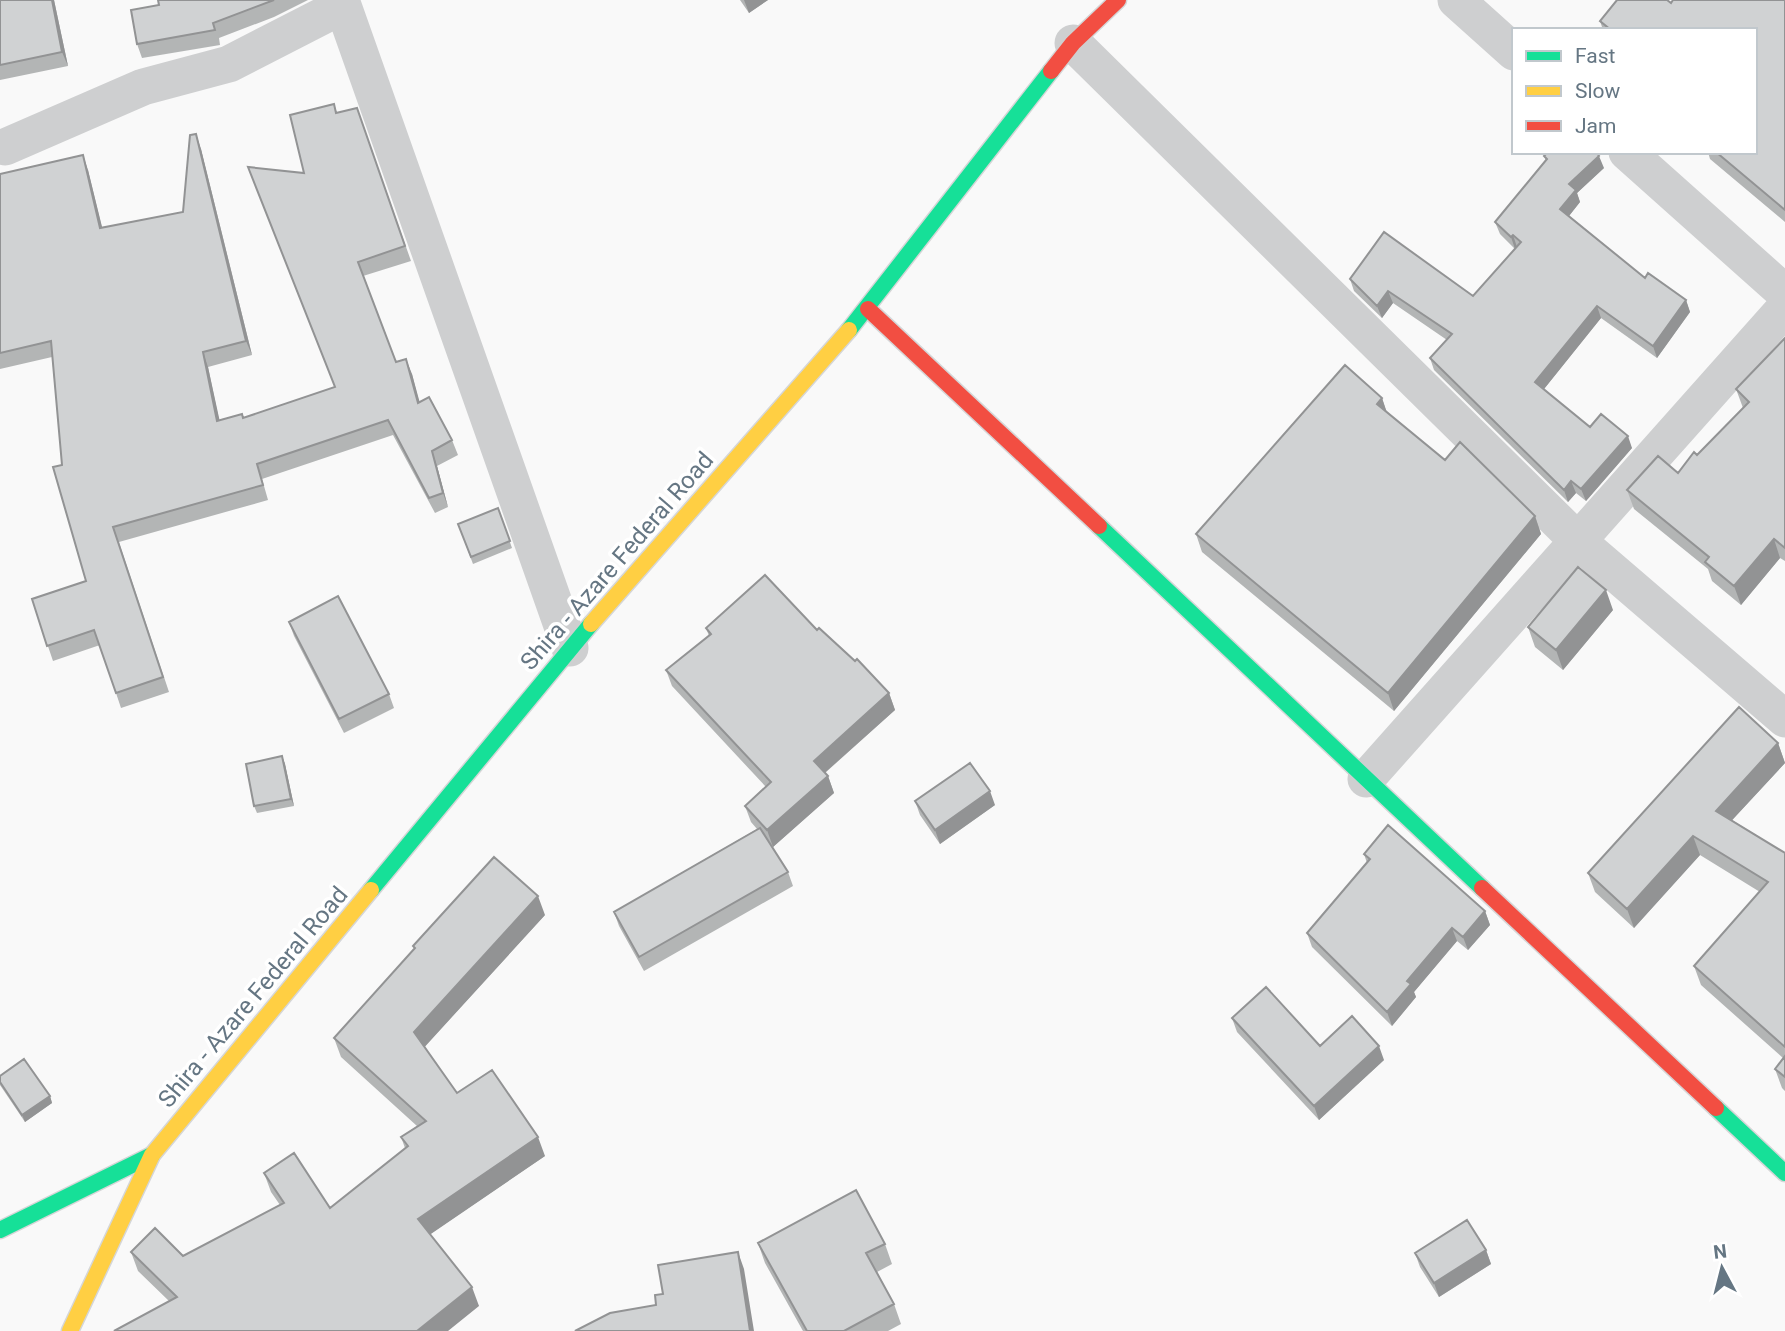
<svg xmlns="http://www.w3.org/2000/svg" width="1785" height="1331" font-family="Roboto,sans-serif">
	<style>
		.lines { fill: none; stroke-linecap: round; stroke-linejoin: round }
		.fast-casing { stroke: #d5d6d7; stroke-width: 19 }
		.slow-casing { stroke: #d5d6d7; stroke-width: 19 }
		.jam-casing { stroke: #d5d6d7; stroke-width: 19 }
		.street { stroke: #cecfd0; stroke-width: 37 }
		.fast { stroke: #16e098; stroke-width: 16 }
		.slow { stroke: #ffcf43; stroke-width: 16 }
		.jam { stroke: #f24e42; stroke-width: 16 }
		.wall { fill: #b3b5b5 }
		.shaded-wall { fill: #929394 }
		.building { fill: #d0d2d3; stroke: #929394; stroke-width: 2 }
		.labels { text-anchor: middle; stroke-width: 7; stroke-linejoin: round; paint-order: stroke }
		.street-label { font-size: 24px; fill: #657683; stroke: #fff }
	</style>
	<rect width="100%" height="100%" fill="#f9f9f9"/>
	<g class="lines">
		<defs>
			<path id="fast" d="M849,330L1051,71
				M1099,526L1482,888
				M371,890L591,624
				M1716,1108L1785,1173
				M0,1230L152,1155"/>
			<path id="slow" d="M591,624L849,330
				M70,1331L152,1155L371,890"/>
			<path id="jam" d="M1051,71L1073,43L1118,0
				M868,309L1099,526
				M1482,888L1716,1108"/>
		</defs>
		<!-- fast casing -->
		<use href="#fast" class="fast-casing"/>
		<!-- slow casing -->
		<use href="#slow" class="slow-casing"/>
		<!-- jam casing -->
		<use href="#jam" class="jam-casing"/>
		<!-- street -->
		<path class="street" d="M341,0L570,648
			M1456,0L1514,52
			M1073,43L1579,542L1785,719
			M5,147L143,87L229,64L342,6
			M1627,152L1785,293
			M1366,779L1785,308"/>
		<!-- fast -->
		<use href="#fast" class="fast"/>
		<!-- slow -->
		<use href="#slow" class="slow"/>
		<!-- jam -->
		<use href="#jam" class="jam"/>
	</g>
	<!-- wall -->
	<path class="wall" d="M0,0H54L68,66L0,80Z
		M158,0H308L274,17L219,38L220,45L142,58L137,44L159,5Z
		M740,0H768L749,13Z
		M1785,0V222L1710,159L1708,152H1755V30H1603L1600,21L1671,3Z
		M334,104L337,113L357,108L411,261L363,276L396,362L412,374L419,402L452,440L458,455L437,466L448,507L435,513L393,435L262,479L268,500L119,542L169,692L121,708L100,645L53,661L32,599L86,581L62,465L52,357L0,369V174L88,170L102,228L183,212L201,149L252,355L208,367L219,420L244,418L335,388L304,173Z
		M1544,156L1604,168L1577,193L1580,202L1569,216L1645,278L1686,300L1690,312L1657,358L1601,318L1544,389L1590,427L1632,448L1586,501L1576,493L1568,502L1434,370L1430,358L1447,340L1393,303L1382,318L1354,291L1350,279L1473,296L1515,249L1500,234L1495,222L1546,161Z
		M1785,338V561L1780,558L1741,605L1712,581L1708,569L1634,509L1627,490L1678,473L1697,455L1743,408L1736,389Z
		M1382,398L1387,413L1445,460L1535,516L1541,534L1394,711L1202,552L1196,534Z
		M498,508L512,548L473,564L458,524Z
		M1613,610L1563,670L1535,647L1528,627Z
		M289,622L389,694L394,708L344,733L294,636Z
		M706,628L817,630L889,693L895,710L825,773L828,776L834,793L773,847L769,842L788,872L793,886L644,971L619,926L614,912L757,829L751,822L745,806L766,787L672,686L666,670L709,636Z
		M1778,743L1785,763L1732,820L1785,853V1091L1782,1088L1775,1069L1783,1058L1701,985L1694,966L1760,892L1700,855L1634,928L1595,892L1588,873Z
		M282,756L285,764L294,806L257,813L254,806Z
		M915,801L995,805L940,844L920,815Z
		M1364,854L1485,911L1490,925L1468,950L1457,941L1414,992L1416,997L1392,1026L1312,947L1307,933L1367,863Z
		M545,915L424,1047L457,1093L545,1156L430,1234L479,1306L169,1301L138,1271L131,1252L183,1256L280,1205L271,1192L264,1173L330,1208L405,1148L401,1137L417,1126L341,1057L334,1038L414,949L413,946Z
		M1232,1018L1320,1046L1384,1060L1319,1120L1237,1032Z
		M0,1076L50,1096L52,1103L25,1122L0,1085Z
		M758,1243L885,1244L892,1264L877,1272L894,1304L901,1324L888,1331H803L765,1263Z
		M1486,1250L1491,1264L1439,1297L1420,1267L1415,1253Z"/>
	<!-- shaded-wall -->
	<path class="shaded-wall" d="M52,0H54L68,66L62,52Z
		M744,0H768L749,13Z
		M196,134L201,149L252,355L246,341Z
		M83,155L88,170L106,243L100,228Z
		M1599,156L1604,168L1577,193L1580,202L1565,221L1560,209L1569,184Z
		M1513,235L1517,247L1515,249L1511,237Z
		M1388,291L1393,303L1382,318L1377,306Z
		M1686,300L1690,312L1657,358L1653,346Z
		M1597,306L1601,318L1540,394L1535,382Z
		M203,352L208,367L223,436L217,421Z
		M406,359L412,374L424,418L418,403Z
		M1382,398L1388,416L1377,404Z
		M1628,436L1632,448L1586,501L1581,489Z
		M432,451L437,466L448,507L443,493Z
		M1571,481L1576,493L1568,502L1564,490Z
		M1535,516L1541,534L1394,711L1388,693Z
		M1774,539L1780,558L1741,605L1734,586Z
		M1606,590L1613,610L1563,670L1556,650Z
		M889,693L895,710L820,777L814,761Z
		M1778,743L1785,763L1723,830L1716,811Z
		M282,756L285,764L294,806L291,799Z
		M828,776L834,793L773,847L767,830Z
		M990,791L995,805L940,844L935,830Z
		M1693,836L1700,855L1634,928L1627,909Z
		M538,896L545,915L421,1051L414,1032Z
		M1485,911L1490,925L1468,950L1463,937Z
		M1452,928L1457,941L1414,992L1416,997L1392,1026L1387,1012L1407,981Z
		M1379,1046L1384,1060L1319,1120L1314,1106Z
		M50,1096L52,1103L25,1122L22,1115Z
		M538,1137L545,1156L425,1238L418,1219Z
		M1486,1250L1491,1264L1439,1297L1434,1283Z
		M738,1252L744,1269L754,1331H750Z
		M472,1287L479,1306L448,1331H417Z"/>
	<!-- building -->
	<path class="building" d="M0,0H52L62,52L0,65Z
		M158,0H274L213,23L215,30L137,44L131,10L159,5Z
		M1617,0H1667L1671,3L1673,0H1785V210L1716,152H1755V30H1611L1600,21Z
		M334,104L336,113L357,108L405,246L358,262L396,362L406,359L418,403L429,397L452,440L432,451L443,493L429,498L388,420L257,464L263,485L113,527L163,677L116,693L94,630L47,646L32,599L86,581L53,467L62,465L51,341L0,353V174L83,155L100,228L183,212L190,135L196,134L246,341L203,352L217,421L242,414L243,418L335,387L248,167L304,173L290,115Z
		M1548,152H1596L1599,156L1569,184L1576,190L1560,209L1645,278L1648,273L1686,300L1653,346L1597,306L1535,382L1590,427L1601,414L1628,436L1581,489L1571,481L1564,490L1430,358L1452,334L1388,291L1377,306L1350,279L1384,232L1473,296L1521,242L1513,235L1511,237L1495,222L1547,159L1544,156Z
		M1785,338V548L1774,539L1734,586L1705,562L1709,557L1627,490L1658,456L1678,473L1694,452L1697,455L1749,402L1736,389Z
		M1345,365L1382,398L1377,404L1445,460L1460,442L1535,516L1388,693L1196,534Z
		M498,508L510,541L471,557L458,524Z
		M1578,567L1606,590L1556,650L1528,627Z
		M765,575L817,630L819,628L855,661L857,659L889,693L814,761L828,776L767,830L745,806L771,782L666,670L711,634L706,628Z
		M338,596L389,694L339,719L289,622Z
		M1739,707L1778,743L1716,811L1785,853V1047L1694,966L1768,882L1693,836L1627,909L1588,873Z
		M282,756L291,799L254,806L246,764Z
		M970,763L990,791L935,830L915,801Z
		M1388,825L1485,911L1463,937L1452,928L1407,981L1411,984L1387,1012L1307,933L1370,859L1364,854Z
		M760,828L788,872L639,957L614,912Z
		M494,857L538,896L414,1032L457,1093L492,1070L538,1137L418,1219L472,1287L417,1331H114L177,1297L131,1252L155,1228L183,1256L284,1203L264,1173L294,1153L330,1208L408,1146L401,1137L426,1121L334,1038L415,948L413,946Z
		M1266,987L1320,1046L1352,1016L1379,1046L1314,1106L1232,1018Z
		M1785,1056V1077L1775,1069Z
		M24,1059L50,1096L22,1115L0,1082V1076Z
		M856,1190L885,1244L866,1253L894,1304L844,1331H807L758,1243Z
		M1467,1220L1486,1250L1434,1283L1415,1253Z
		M738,1252L750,1331H575L610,1313L656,1305L655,1295L663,1294L658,1265Z"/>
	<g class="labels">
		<!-- street labels -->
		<g class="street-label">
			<text transform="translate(617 561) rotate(-49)" y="8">Shira - Azare Federal Road</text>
			<text transform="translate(253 997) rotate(-50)" y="8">Shira - Azare Federal Road</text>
		</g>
	</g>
	<!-- legend -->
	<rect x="1512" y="28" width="245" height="126" fill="#ffffff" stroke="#c1c8cd" stroke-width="2"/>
	<rect x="1526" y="51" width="35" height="10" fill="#16e098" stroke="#c1c8cd" stroke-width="2"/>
	<text x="1575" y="63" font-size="21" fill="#657683">Fast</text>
	<rect x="1526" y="86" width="35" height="10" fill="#ffcf43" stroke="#c1c8cd" stroke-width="2"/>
	<text x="1575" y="98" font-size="21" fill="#657683">Slow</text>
	<rect x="1526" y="121" width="35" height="10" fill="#f24e42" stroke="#c1c8cd" stroke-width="2"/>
	<text x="1575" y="133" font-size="21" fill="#657683">Jam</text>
	<!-- north arrow -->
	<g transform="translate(1722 1268) rotate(353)" stroke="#ffffff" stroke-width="5" paint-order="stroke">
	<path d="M0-5L12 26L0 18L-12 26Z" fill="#657683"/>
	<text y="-10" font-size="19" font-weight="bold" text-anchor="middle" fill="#657683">N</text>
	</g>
</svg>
